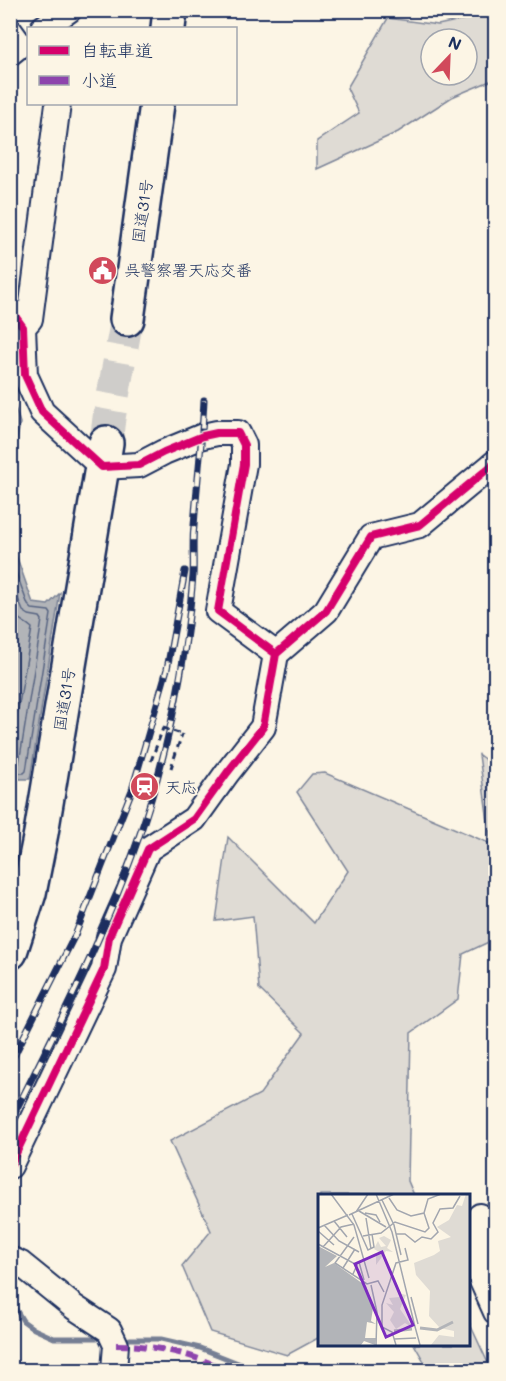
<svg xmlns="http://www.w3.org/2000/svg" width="506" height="1381" font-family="Mali,'Klee One',sans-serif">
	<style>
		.green { fill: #dfdbd4; stroke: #7d8599; stroke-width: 1.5; fill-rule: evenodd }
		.water { fill: #b2b4b8; stroke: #767f94; stroke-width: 1.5 }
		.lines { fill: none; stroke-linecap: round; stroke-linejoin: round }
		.shore { stroke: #576482; stroke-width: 1.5 }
		.stream { stroke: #767f94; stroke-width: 5 }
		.highway-tunnel { stroke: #cfcdca; stroke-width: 33; stroke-dasharray: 33 16; stroke-linecap: butt }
		.minor-casing { stroke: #1b2f5e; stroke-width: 28 }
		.highway-casing { stroke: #1b2f5e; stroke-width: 38 }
		.path { stroke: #1b2f5e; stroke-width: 3; stroke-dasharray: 6 4.5; stroke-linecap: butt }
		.minor { stroke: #fcf5e5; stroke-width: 24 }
		.highway { stroke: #fcf5e5; stroke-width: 33 }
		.rail-casing { stroke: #1b2f5e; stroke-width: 7 }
		.rail { stroke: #fcf5e5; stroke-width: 4.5; stroke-dasharray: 14; stroke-linecap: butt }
		.path-bridge { stroke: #1b2f5e; stroke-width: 3; stroke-dasharray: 6 4.5; stroke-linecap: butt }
		.quiet { stroke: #8e44ad; stroke-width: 6; stroke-dasharray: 12 6; stroke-linecap: butt }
		.cycleway-casing { stroke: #fcf5e5; stroke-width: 11 }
		.cycleway { stroke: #d6006c; stroke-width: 8 }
		.labels { text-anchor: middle; stroke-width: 4.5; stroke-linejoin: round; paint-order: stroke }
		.street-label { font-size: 16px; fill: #1b2f5e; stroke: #fcf5e5 }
		.poi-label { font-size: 16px; fill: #1b2f5e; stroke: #fcf5e5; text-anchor: start }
		.inset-river { fill: none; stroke: #b2b4b8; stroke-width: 3 }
		.inset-road { fill: none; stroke: #a2a6af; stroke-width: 1.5 }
		.view { fill: #7b2cbf; fill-opacity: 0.15; stroke: #7b2cbf; stroke-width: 3 }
		.inset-edge { fill: none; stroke: #1b2f5e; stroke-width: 3 }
	</style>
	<rect width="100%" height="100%" fill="#fcf5e5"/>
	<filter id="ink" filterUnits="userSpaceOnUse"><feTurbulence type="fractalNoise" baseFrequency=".0167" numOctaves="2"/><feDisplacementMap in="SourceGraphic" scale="12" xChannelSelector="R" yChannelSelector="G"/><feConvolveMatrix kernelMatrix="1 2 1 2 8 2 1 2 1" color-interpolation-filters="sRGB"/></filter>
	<g filter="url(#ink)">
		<!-- green -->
		<path class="green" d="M480,11H495V79L452,97L398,132L317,169V141L359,113L347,88L388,18L438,25L479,16ZM431,39H467V75H431Z
			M479,755L495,767V939L463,954L458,999L411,1033L408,1181L414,1195H320V1337L287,1355L210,1332L182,1266L211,1231L170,1141L260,1094L304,1033L259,989L253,916L216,921L228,837L314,923L348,871L297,792L312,774L325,773L491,844Z
			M469,1322L488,1363L487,1370H429L414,1344H468Z"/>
		<!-- water -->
		<path class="water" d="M11,395L20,423L12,468L11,469Z
			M10,538L33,603L48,605L60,593L30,779H15L11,786Z"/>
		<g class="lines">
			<!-- shore -->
			<path class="shore" d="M10,556L28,605L32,609L49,611L51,614L26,771L24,773H14L10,775
				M10,579L23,611L29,615L40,617L42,620L19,763L17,765L10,766
				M10,606C16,622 23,619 32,628L10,757"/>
			<!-- stream -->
			<path class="stream" d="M10,1299L23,1321L34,1329L54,1338H105
				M130,1339H161L200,1348L256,1370"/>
			<!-- highway-tunnel -->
			<path class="highway-tunnel" d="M106,443L109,418L127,319"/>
			<defs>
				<path id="minor" d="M43,28L69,10
					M10,31L20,45L10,53
					M10,309L23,327L25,375L42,412L102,467L139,465L164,452L203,436L217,433H238L244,445V464L218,611L276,654
					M23,327L30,319L58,104
					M10,1166L104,969L109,937L148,849L194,819L227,773L263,727L276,654L326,611L371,537L420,525L496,462
					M480,1216L477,1256L482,1281L496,1312
					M10,1259L21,1264L74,1307L109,1330L116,1345L114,1370"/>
				<path id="highway" d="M168,28L170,10
					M127,319L157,104
					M10,952L29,893L41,833L106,443"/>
			</defs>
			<!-- minor casing -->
			<use href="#minor" class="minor-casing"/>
			<!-- highway casing -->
			<use href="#highway" class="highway-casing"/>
			<!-- path -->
			<path class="path" d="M151,761L163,728
				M171,768L182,734"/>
			<!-- minor -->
			<use href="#minor" class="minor"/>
			<!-- highway -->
			<use href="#highway" class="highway"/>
			<defs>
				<path id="rail" d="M10,1064L76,933L132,790L167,669L185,571
					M10,1122C62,1018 116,914 150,803C172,731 187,651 193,576C194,559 192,543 194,526C197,484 202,442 204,400"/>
			</defs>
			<!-- rail casing -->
			<use href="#rail" class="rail-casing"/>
			<!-- rail -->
			<use href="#rail" class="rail"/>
			<!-- path-bridge -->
			<path class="path-bridge" d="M163,728L182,734"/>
			<!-- quiet -->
			<path class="quiet" d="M116,1345C157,1345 190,1354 227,1370"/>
			<defs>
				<path id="cycleway" d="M10,309L23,327L25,375L42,412L102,467L139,465L164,452L203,436L217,433H238L244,445V464L218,611L276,654
					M10,1166L104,969L109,937L148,849L194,819L227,773L263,727L276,654L326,611L371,537L420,525L496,462"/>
			</defs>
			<!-- cycleway casing -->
			<use href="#cycleway" class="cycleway-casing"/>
			<!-- cycleway -->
			<use href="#cycleway" class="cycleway"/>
		</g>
	</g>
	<!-- icons -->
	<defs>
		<symbol id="civic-disc" viewBox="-11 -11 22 22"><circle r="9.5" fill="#d1495b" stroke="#fcf5e5"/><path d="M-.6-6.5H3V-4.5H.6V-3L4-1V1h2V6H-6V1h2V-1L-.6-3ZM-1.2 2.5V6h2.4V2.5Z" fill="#fff"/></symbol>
		<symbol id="station-disc" viewBox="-11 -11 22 22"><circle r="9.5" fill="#d1495b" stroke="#fcf5e5"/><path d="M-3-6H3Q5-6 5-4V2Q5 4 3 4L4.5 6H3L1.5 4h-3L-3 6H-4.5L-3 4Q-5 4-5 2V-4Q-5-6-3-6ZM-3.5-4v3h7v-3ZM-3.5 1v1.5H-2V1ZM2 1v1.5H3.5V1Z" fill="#fff"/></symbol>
	</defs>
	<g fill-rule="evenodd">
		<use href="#civic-disc" x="86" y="254" width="33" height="33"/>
		<use href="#station-disc" x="128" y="770" width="33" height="33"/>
	</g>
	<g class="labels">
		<!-- street labels -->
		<g class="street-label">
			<text transform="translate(142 211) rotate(-82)" y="6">国道31号</text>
			<text transform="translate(64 699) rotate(-81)" y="6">国道31号</text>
		</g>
		<!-- poi labels -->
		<g class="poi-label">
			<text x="124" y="276">呉警察署天応交番</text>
			<text x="165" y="793">天応</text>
		</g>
	</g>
	<!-- overview -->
	<g transform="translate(318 1194)">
		<rect width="152" height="152" fill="#fcf5e5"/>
		<path d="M148,0H151V151H113L121,141L136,143V137L122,134L111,122L112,97L98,81L96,69L116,61L122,57L120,47L133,43L119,33L131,26L139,11L144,12ZM66,42L73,46L69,54L75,58L68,57L58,71V62L63,59L56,55L60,47L63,53L68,52L61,44ZM80,99L88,101L82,115L95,134L87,129L78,135L72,126L76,118L68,109L75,111L71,104L82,103Z" fill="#dfdbd4"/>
		<path d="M0,52L19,62L7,73L16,69L48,92L55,114L53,127L58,130L49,128L47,144H58L57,151L46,147L43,151H0Z" fill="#b2b4b8"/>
		<path class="inset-river" d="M102,134L119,136L135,128M76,137L94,135"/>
		<path class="inset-road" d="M13,0L36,31L51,84M58,0L74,38L97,133M71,4L79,16L93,22L106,19L110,5L123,0M64,6L76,31L83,61M41,17L68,33M38,18L50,0M47,19L58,21L62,28M34,20L50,56L56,53L54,40M31,21L76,0M48,24L53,55M16,27L29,43M6,31L21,47L41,58M0,34L30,21M0,37L16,51M78,40H87L97,48L104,43L113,45L120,38L115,29L122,15L135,14L142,2M45,42L63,39L77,28L107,38L111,34L106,19M36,43L17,69L49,90L60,87L66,98M0,50L39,71L35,80M5,53L23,33L36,30M41,68L46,86M25,74L37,55M53,91L59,118L58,151M93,103L100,130M96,129L102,151M76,145L98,144M78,151L74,138L64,133V111L78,69L90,66L87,54"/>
		<path class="view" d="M64,58L95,131L68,143L37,70Z"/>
		<rect width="152" height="152" class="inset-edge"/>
	</g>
	<!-- margin -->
	<rect width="506" height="1381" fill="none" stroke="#fcf5e5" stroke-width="36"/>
	<rect x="18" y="18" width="470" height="1345" fill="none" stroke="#1b2f5e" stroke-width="2" filter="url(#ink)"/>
	<!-- legend -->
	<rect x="27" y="27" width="210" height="78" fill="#fcf5e5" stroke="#a2a6af" stroke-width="1.5"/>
	<rect x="39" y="46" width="30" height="9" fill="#d6006c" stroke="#a2a6af" stroke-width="1.5"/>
	<text x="81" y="57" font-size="18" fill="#1b2f5e">自転車道</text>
	<rect x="39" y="76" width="30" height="9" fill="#8e44ad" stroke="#a2a6af" stroke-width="1.5"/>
	<text x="81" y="87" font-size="18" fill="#1b2f5e">小道</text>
	<!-- north arrow -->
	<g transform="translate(449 57) rotate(23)"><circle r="28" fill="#fcf5e5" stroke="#a2a6af" stroke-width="1.5"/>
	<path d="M0-4.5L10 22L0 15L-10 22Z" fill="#d1495b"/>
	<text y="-9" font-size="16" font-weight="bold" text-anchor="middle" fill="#1b2f5e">N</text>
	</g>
</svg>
